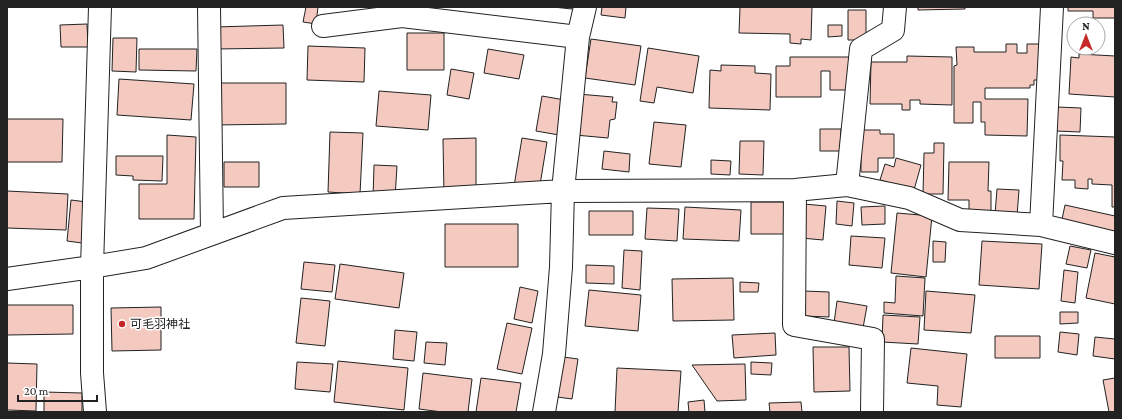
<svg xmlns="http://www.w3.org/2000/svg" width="1122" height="419" font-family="'Crimson Pro','Noto Sans JP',serif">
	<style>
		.building { fill: #f3c9c0; stroke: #222 }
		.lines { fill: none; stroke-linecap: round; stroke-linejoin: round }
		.minor-casing { stroke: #222; stroke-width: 24 }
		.minor { stroke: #fff; stroke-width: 22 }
		.poi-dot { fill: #c62828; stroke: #fff; stroke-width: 1.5 }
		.labels { text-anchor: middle; stroke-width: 3; stroke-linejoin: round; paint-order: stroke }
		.poi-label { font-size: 12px; fill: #222; stroke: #fff; text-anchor: start }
	</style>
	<rect width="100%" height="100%" fill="#fff"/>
	<!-- building -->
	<path class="building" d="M306,7H318L316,24L303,22Z
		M553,7H572V9Z
		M602,7H626L625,18L601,15Z
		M740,7H812L811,40L801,39V44L790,43V34L739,33Z
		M918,7H965V9L918,10Z
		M1068,7H1115V18H1093V11H1068Z
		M848,10H866V40H848Z
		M87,24L88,47H61L60,25Z
		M283,25L284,48L216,49L215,27Z
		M828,25H842V36L828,37Z
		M407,33H444V70H407Z
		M113,38H137L136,72L112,71Z
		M591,39L641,46L635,85L585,78Z
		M1006,44H1017V53H1027V44H1040V80H1034V85H1030V88H985V99H1028L1027,136L985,135V122H981V102H973V123H954V66L957,65L956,47H974V52H1006Z
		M308,46L365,48L364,82L307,80Z
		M648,48L699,56L693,93L657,87L654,103L640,101Z
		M139,49H197L196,71L139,70Z
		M488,49L524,55L519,79L484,73Z
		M1079,54L1115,56V97L1069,94L1071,57L1079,58Z
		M907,56L952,57V105L920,104V100H910V110H902V104H870L871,62H907Z
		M790,57H849V90H830V71H821V97H776V66H790Z
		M721,65L755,66V73L771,74L770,110L709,108L710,70L721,71Z
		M451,69L474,73L469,99L447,95Z
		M119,79L194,84L191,120L117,115Z
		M215,83H286V124L215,125Z
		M379,91L431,95L428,130L376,126Z
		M578,94L613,97L612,102H617L615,119L610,120L608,138L575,135Z
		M542,96L565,100L559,135L536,131Z
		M1057,107L1081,108L1080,132L1056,131Z
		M7,119H63L62,162H7Z
		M654,122L686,125L681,167L649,164Z
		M820,129H841L840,151H820Z
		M861,130H880V134H894V158H878V172H861Z
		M330,132L363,133L360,194L328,192Z
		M167,135L196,137L194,219H139V184H167Z
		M1060,135L1115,137V207H1112V185L1092,184V179H1088V189L1075,188V180H1062L1063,161H1060Z
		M476,138V194L444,195L443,139Z
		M522,138L547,142L539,191L514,186Z
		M740,141H764L763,175L739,174Z
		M934,143H944L943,194H923L924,153H934Z
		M604,151L630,154L629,172L602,169Z
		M116,156H163L162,181L133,180V176L116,175Z
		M896,158L921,165L914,190L880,180L885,164L894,167Z
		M711,160L731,161L730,175L711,174Z
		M224,162H259V187H224Z
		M949,162H989L988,191H991V212L969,211V200H948Z
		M374,165L397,166L395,198H373Z
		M997,189L1019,190L1017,216L995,214Z
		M7,191L68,194L66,230L7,228Z
		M71,200L87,202L82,243L67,241Z
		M837,201L854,203L852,226L836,224Z
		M751,202H789V234H751Z
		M804,204L826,206L823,240L801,238Z
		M1065,205L1115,216V236L1061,224Z
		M885,206V224L862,225L861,207Z
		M685,207L741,210L739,241L683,239Z
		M647,208L679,209L677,241L645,239Z
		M589,211H633V235H589Z
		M897,213L932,216L926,277L891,273Z
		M445,224H518V267H445Z
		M851,236L885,238L882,268L849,265Z
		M933,241L946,242L945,262H933Z
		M982,241L1042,244L1039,289L979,285Z
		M1070,246L1091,250L1087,268L1066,264Z
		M624,250L642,251L640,290L622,288Z
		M1095,253L1115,257V304L1086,298Z
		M304,262L335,265L332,292L301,289Z
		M340,264L404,273L399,308L335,299Z
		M586,265L614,266V284L586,283Z
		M1064,270L1078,272L1075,303L1061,301Z
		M896,276L925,278L923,316L884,313V302L895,303Z
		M733,278L734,320L673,321L672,279Z
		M740,282L759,283L758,292H740Z
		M520,287L538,291L532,323L514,319Z
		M589,290L641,295L638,331L585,326Z
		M804,291L829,292V317L804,316Z
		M926,291L975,295L971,333L924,330Z
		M301,298L330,301L325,346L296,343Z
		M837,301L867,306L863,328L834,323Z
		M7,305H73V334L7,335Z
		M161,307V350L112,351L111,308Z
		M1060,312H1078V323L1060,324Z
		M883,315L920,317L918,344L882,342Z
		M507,323L532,328L522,374L497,369Z
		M395,330L417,332L414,361L393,359Z
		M1060,332L1079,334L1077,355L1058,352Z
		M775,333L776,355L734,358L732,335Z
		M995,336H1040V358H995Z
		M1095,337L1115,339V359L1093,356Z
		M426,342L447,343L445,365L424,363Z
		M813,347H849L850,391L814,392Z
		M911,348L967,354L961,407L937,405L938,386L907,383Z
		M556,356L578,359L572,399L550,396Z
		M338,361L408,368L404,410L334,402Z
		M297,362L333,364L330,392L295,389Z
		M751,362L772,363L771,375L751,374Z
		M7,363L37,364L36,411L7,410Z
		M745,364L746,400L717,401L692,365Z
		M617,368L681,371L678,412H615Z
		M423,373L472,379L468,412H442L419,409Z
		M481,378L521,383L516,412H476Z
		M1115,378V412H1109L1103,380Z
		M44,392L82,393V412H44Z
		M704,400L705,412H689L688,402Z
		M801,402L802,412H770L769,403Z"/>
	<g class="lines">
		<defs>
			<path id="minor" d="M209,7L212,233
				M585,7L578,37L563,191L795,190L847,185L909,198L960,220L1041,225L1115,243
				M323,26L402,16L578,37
				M847,185L861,49L893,30L895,7
				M795,190L794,325L873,339L872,412
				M1041,225L1052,7
				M7,279L92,267L146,258L283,208L563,191L561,267L554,354L544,412
				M95,412L92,373V267L100,7"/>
		</defs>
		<!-- minor casing -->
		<use href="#minor" class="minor-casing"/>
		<!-- minor -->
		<use href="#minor" class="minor"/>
	</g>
	<!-- markers -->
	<circle class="poi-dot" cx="122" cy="324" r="4"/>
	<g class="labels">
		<!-- poi labels -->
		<g class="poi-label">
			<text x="130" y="328">可毛羽神社</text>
		</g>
	</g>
	<!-- border -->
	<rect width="1122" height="419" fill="none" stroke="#222222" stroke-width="16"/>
	<!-- north arrow -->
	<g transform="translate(1086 36)"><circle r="19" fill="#ffffff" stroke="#a7a7a7"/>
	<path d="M0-3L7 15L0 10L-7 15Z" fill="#c62828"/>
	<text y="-6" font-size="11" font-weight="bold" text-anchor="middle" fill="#222222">N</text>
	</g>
	<!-- scale -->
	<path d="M18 395v6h79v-6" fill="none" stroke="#222222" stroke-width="2"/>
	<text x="24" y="395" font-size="12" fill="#222222" stroke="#ffffff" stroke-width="3" paint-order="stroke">20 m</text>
</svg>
